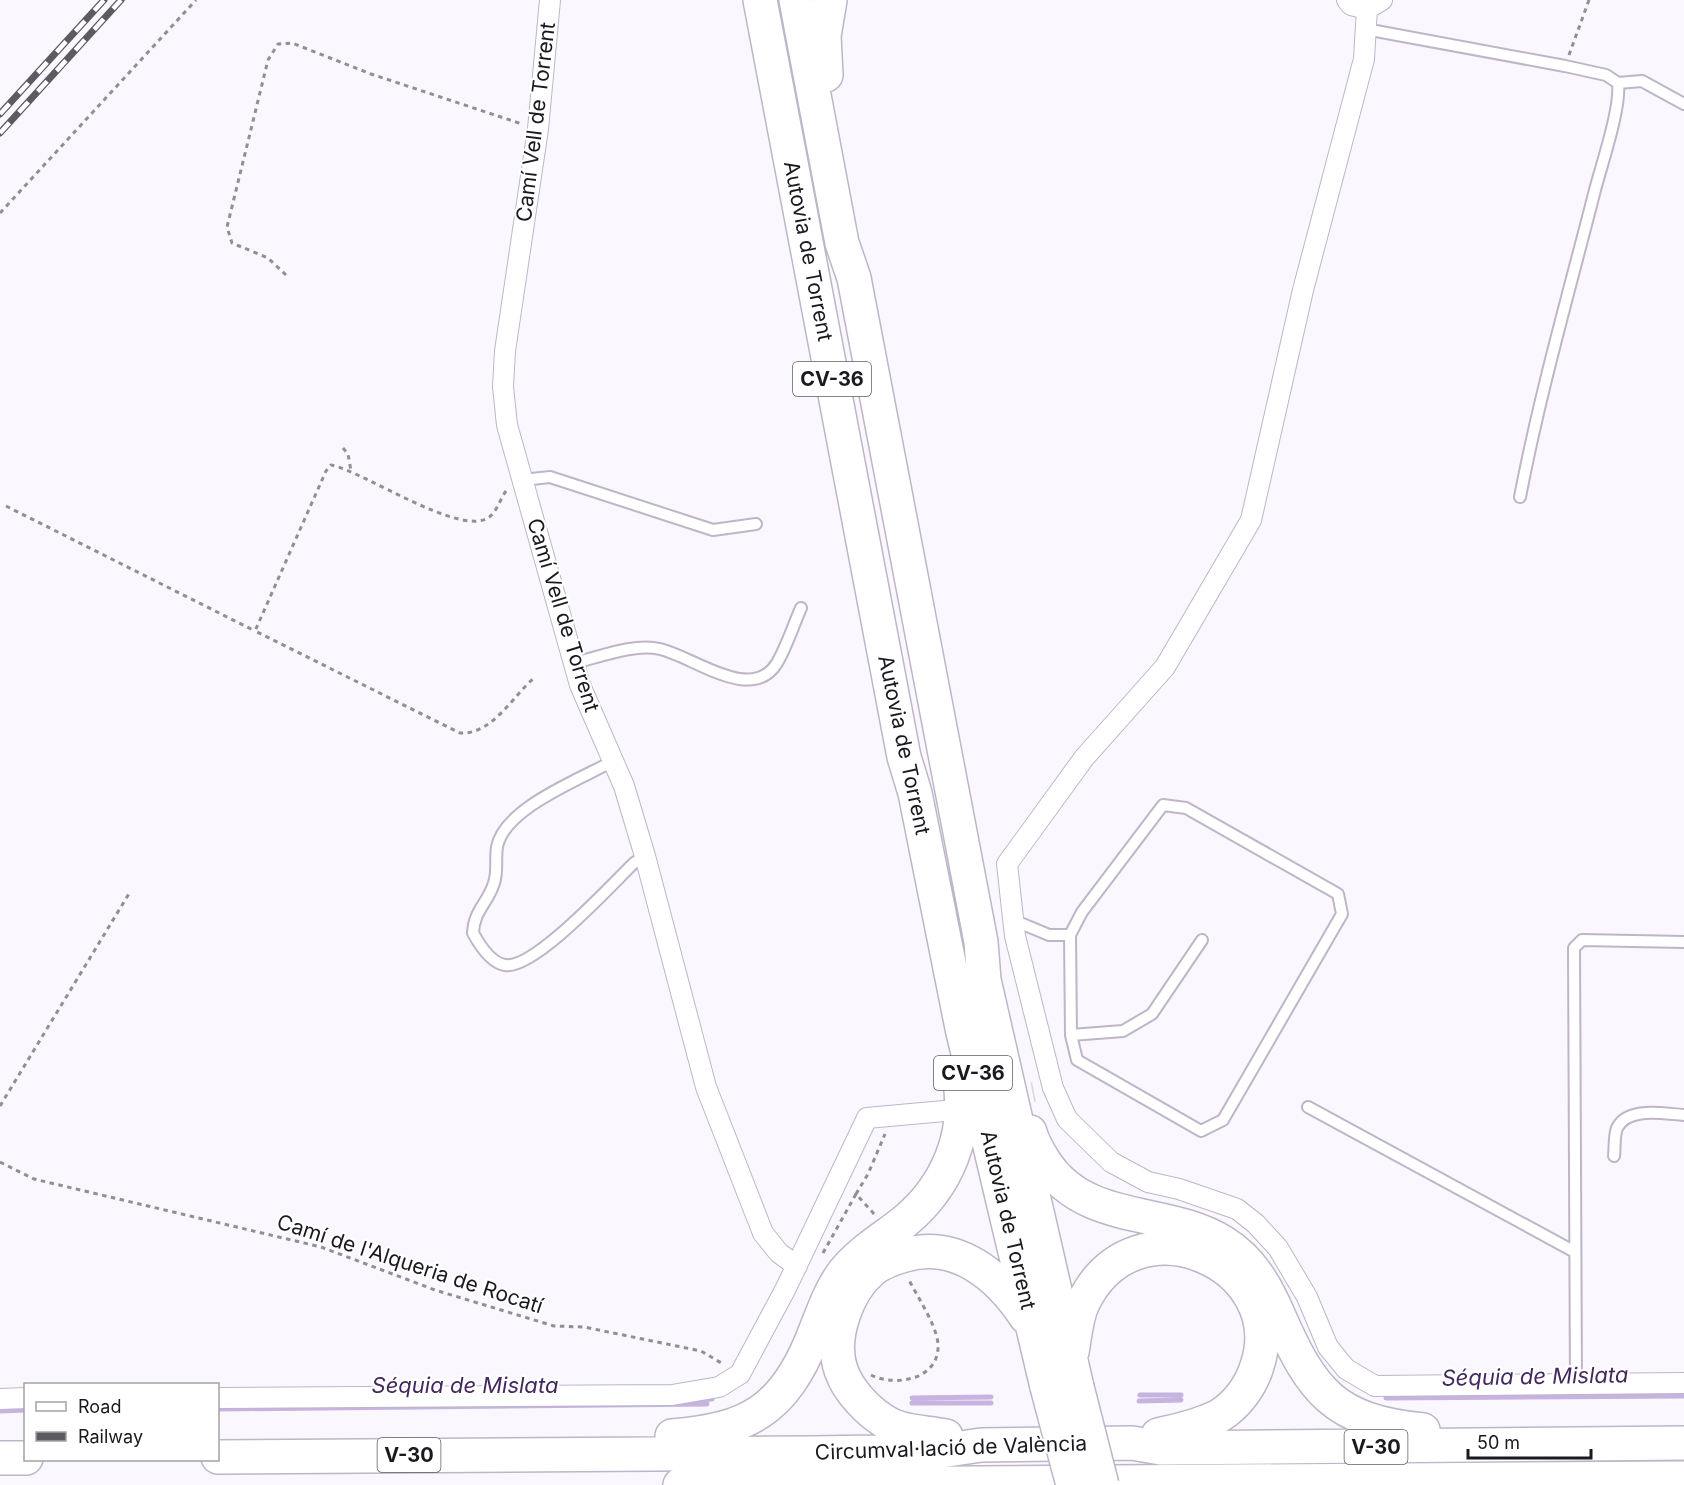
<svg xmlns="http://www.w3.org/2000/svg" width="1684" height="1485" font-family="Inter,sans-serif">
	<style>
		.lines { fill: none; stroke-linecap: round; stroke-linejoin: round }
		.stream { stroke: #c6b3df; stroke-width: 5 }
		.minor-tunnel { stroke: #d9d6dd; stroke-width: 20; stroke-dasharray: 20 10; stroke-linecap: butt }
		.service-casing { stroke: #beb6c8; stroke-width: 14 }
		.minor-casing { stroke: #beb6c8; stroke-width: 22 }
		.trunk-casing { stroke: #beb6c8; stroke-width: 36 }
		.motorway-casing { stroke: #beb6c8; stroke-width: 36 }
		.path { stroke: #918e95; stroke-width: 3; stroke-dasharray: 4.5 4.5; stroke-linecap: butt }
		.service { stroke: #fff; stroke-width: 10 }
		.minor { stroke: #fff; stroke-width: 20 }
		.trunk { stroke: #fff; stroke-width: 33 }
		.motorway { stroke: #fff; stroke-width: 33 }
		.rail-casing { stroke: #5d5a61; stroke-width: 7 }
		.rail { stroke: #fff; stroke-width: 4.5; stroke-dasharray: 14; stroke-linecap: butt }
		.trunk-bridge-casing { stroke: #beb6c8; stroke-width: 36; stroke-linecap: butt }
		.trunk-bridge { stroke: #fff; stroke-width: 33 }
		.labels { text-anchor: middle; stroke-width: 4.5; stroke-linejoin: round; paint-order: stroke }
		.shield { fill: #fff; stroke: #5f5d62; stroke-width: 1.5 }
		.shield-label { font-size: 20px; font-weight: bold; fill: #1b181f }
		.street-label { font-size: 21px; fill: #1b181f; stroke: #fff }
		.water-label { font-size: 22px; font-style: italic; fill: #42285e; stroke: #fff }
	</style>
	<rect width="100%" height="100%" fill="#faf7fe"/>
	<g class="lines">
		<!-- stream -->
		<path class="stream" d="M1140,1395H1181
			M912,1398L991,1397
			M1386,1398L1684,1396
			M699,1400L712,1399
			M1139,1401L1181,1400
			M912,1403H991
			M218,1409L707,1404
			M0,1411L26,1410"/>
		<!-- minor-tunnel -->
		<path class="minor-tunnel" d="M1003,1098L1034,1092"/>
		<defs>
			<path id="service" d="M1365,29L1565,66L1606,75L1618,83C1621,108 1602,163 1595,190C1569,292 1540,393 1520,497
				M1618,83L1642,81L1684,104
				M522,480L550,477L713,530L756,524
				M574,663C600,657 634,643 660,649C694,657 752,704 777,663C787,646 793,626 801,608
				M613,761C581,779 504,808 497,847C495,859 498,871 494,883C488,903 474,910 473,933C479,944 491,963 505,965C534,970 611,885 634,863L645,856
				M1163,805L1186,808L1338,894L1342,914L1223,1120L1201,1131L1077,1060L1071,1035L1070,935L1082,912Z
				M1013,920L1049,935H1070
				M1071,1035L1123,1031L1152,1014L1202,940
				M1308,1107L1575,1252
				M1614,1156C1615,1147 1614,1135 1617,1128C1628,1106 1664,1114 1684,1115
				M1576,1385L1574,948L1582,940L1684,942"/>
			<path id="minor" d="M550,0L538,129L505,351L503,387L507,425L580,685L624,786L645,856L706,1087L763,1233L779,1253L797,1266
				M1347,0L1351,5L1367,9L1382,0
				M1367,9L1364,59L1303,290L1251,520L1165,667L1084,758L1007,864L1015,936L1053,1088L1067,1119L1111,1162L1148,1182L1179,1189L1237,1209L1256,1224L1278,1248L1307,1297L1328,1347L1346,1369L1375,1386L1684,1383
				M218,1398L672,1395L719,1387L740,1374L786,1288L867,1118L944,1111
				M0,1399L26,1398"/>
			<path id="trunk" d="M760,0L904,757L915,793L962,1028L1047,1387
				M796,0L842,243L854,278L981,942L984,980L1077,1387
				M826,75L824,36L830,0
				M1030,1132C1033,1144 1039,1153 1046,1164C1088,1226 1168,1207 1224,1243C1251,1260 1266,1286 1278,1314C1312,1392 1334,1421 1423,1430
				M1072,1352C1075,1336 1076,1317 1083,1303C1135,1194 1291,1265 1257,1366C1251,1386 1237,1405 1219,1416C1199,1426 1179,1430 1158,1435
				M672,1436C748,1430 784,1410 813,1337C822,1315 830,1290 844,1272C861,1251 884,1238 904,1222C947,1187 970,1133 959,1077
				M946,1436C928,1432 905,1433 889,1424C869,1413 848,1391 841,1370C830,1338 847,1291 872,1270C882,1262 894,1258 905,1255C957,1240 999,1276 1026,1317
				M218,1457L813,1453L941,1451L981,1445L1132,1443L1161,1448L1684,1443
				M0,1458H26"/>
			<path id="motorway" d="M680,1485L1684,1478"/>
		</defs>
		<!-- service casing -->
		<use href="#service" class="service-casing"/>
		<!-- minor casing -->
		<use href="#minor" class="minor-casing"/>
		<!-- trunk casing -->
		<use href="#trunk" class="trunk-casing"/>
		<!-- motorway casing -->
		<use href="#motorway" class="motorway-casing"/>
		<!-- path -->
		<path class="path" d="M1569,55L1589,0
			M0,213L196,0
			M286,275L268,258L232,243L227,227L268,60L278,44L292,43L371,74L522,124
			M343,448L348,454L351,471
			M506,491C500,499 497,512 488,518C458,536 365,472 331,465L326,471L255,631L460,733C492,735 512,697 534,678
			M6,506L255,631
			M0,1106L130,892
			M0,1162L34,1179L321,1247L435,1290L554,1326L584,1327L701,1351L723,1364
			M856,1194L868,1174L885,1134
			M823,1253L856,1194L875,1215
			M871,1375C895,1387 940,1380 938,1344C937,1326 917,1296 909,1280"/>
		<!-- service -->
		<use href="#service" class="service"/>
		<!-- minor -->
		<use href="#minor" class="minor"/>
		<!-- trunk -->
		<use href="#trunk" class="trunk"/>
		<!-- motorway -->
		<use href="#motorway" class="motorway"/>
		<defs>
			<path id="rail" d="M0,114L104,0
				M0,133L121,0"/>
		</defs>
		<!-- rail casing -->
		<use href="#rail" class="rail-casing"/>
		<!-- rail -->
		<use href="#rail" class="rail"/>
		<defs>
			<path id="trunk-bridge" d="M1047,1387L1073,1485
				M1077,1387L1102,1485"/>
		</defs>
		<!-- trunk-bridge casing -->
		<use href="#trunk-bridge" class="trunk-bridge-casing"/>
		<!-- trunk-bridge -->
		<use href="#trunk-bridge" class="trunk-bridge"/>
	</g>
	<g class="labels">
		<!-- shield labels -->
		<g class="shield">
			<rect x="793" y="362" width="78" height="34" rx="4.5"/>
			<rect x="934" y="1056" width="78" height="34" rx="4.5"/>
			<rect x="1344.5" y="1430" width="63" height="34" rx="4.5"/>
			<rect x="377.5" y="1438" width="63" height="34" rx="4.5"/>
		</g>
		<g class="shield-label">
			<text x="832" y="386">CV-36</text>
			<text x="973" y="1080">CV-36</text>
			<text x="1376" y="1454">V-30</text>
			<text x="409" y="1462">V-30</text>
		</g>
		<!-- street labels -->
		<g class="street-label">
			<text transform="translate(536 122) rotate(-83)" y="7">Camí Vell de Torrent</text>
			<text transform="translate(808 251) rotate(79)" y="7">Autovia de Torrent</text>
			<text transform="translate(563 615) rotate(73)" y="7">Camí Vell de Torrent</text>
			<text transform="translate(904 745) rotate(78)" y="7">Autovia de Torrent</text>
			<text transform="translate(1008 1220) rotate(77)" y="7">Autovia de Torrent</text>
			<text transform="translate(410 1264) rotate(18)" y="7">Camí de l'Alqueria de Rocatí</text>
			<text transform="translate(951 1448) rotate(-2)" y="7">Circumval·lació de València</text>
		</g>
		<!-- water labels -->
		<g class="water-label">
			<text transform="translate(1535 1376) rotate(-1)" y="8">Séquia de Mislata</text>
			<text x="465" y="1393">Séquia de Mislata</text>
		</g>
	</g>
	<!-- legend -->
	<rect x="24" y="1383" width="195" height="78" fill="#ffffff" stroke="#a4a3a5" stroke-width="1.5"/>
	<rect x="36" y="1402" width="30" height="9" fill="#ffffff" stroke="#a4a3a5" stroke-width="1.5"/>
	<text x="78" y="1413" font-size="18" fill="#1b181f">Road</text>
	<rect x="36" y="1432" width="30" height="9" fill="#5d5a61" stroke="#a4a3a5" stroke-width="1.5"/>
	<text x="78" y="1443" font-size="18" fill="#1b181f">Railway</text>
	<!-- scale -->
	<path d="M1468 1449v9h123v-9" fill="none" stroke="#1b181f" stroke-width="3"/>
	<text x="1477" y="1449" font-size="18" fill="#1b181f" stroke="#ffffff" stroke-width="4.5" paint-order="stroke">50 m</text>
</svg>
